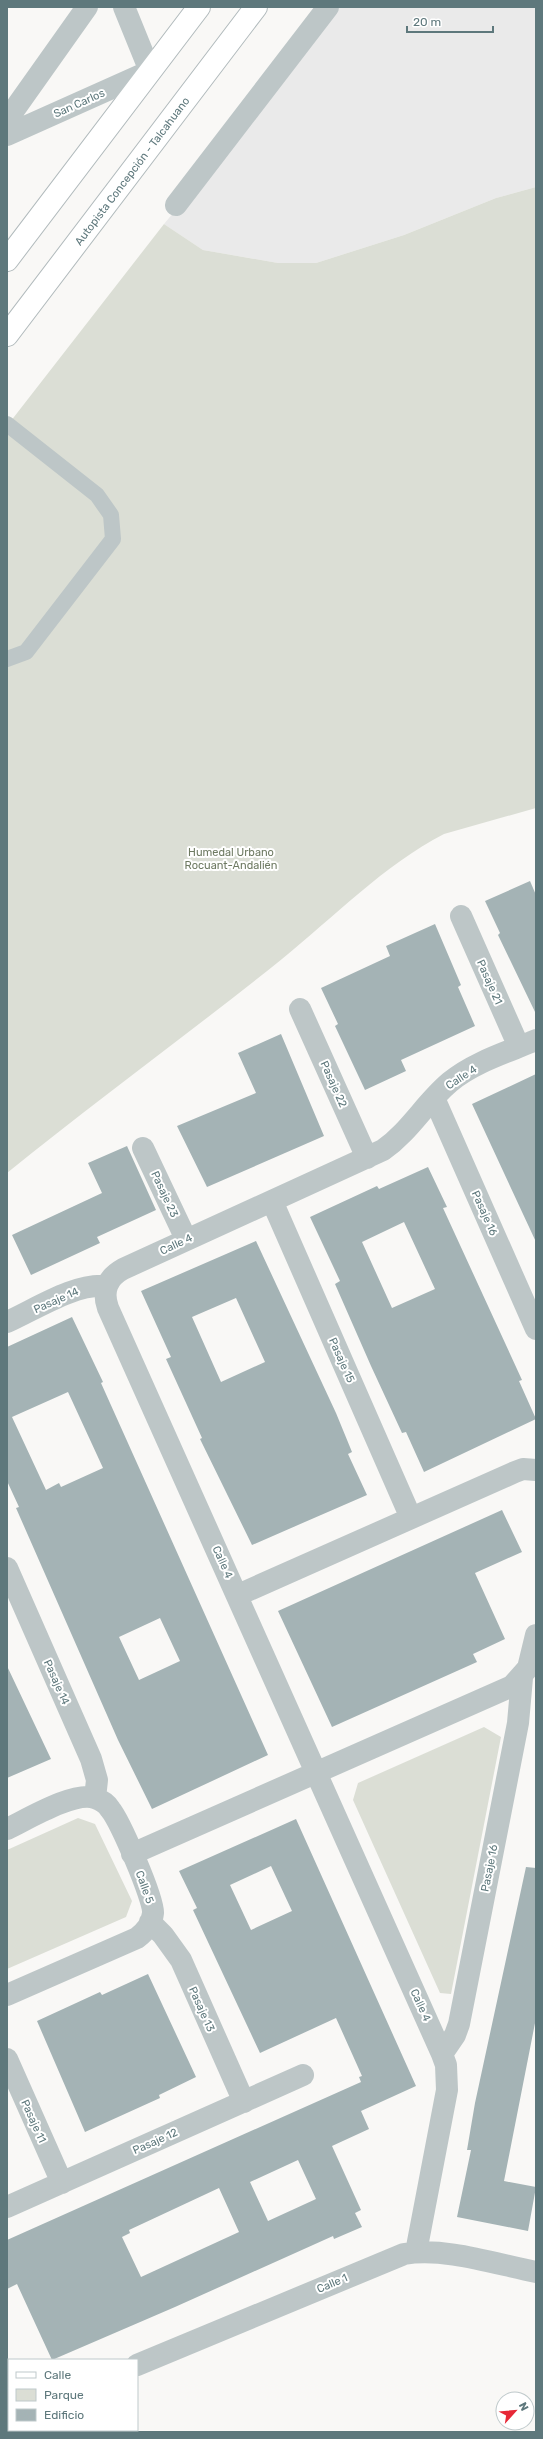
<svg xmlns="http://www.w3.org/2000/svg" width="543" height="2439" font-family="Rubik,sans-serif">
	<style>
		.built { fill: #eaeaea }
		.green { fill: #dbded5 }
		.building { fill: #a4b3b5; fill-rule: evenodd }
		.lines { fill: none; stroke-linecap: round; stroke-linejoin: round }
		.primary-casing { stroke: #b1babc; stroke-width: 24 }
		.service { stroke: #bdc6c7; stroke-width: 16 }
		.minor { stroke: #bdc6c7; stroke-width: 22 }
		.primary { stroke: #fff; stroke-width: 22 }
		.labels { text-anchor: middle; stroke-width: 4; stroke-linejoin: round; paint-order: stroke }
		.street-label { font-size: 11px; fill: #5e787c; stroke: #fff }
		.park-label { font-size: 11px; fill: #6e7a62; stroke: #fff }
	</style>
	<rect width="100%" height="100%" fill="#f9f8f6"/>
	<!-- built -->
	<path class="built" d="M328,7H536V187L496,198L404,235L316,263H278L203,250L164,224L208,171Z"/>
	<!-- green -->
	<path class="green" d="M536,187V808L444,834C384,865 334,917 282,959C191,1032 97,1100 7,1173V426L164,224L203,250L278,263H316L404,235L496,198Z
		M484,1727L501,1737L451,1994L440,1993L353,1800L358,1783Z
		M78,1818L95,1824L132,1901L126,1917L7,1969V1850Z"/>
	<!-- building -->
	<path class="building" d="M530,881L536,895V1014L498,935L500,933L485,901Z
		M435,924L461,985L458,987L475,1026L401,1060L406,1071L365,1090L335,1026L338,1024L321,988L390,956L386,946Z
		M281,1034L324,1136L207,1187L177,1126L256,1093L238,1053Z
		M536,1074V1242L472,1104Z
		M127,1146L156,1210L97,1237L100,1243L31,1275L12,1235L102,1193L88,1163Z
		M428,1167L447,1207L443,1208L522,1380L519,1381L536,1419L424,1472L406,1432L402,1433L371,1366L335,1284L340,1281L310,1217L377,1186L379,1189ZM404,1222L435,1289L392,1308L362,1242Z
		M256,1241L336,1413L352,1452L348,1454L367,1495L252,1545L200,1439L202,1438L166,1359L171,1357L141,1291ZM236,1298L265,1362L221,1382L192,1317Z
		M72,1317L103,1382L101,1383L268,1755L152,1809L118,1740L16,1508L19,1507L7,1481V1347ZM68,1392L103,1468L61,1487L59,1483L46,1490L12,1417ZM160,1618L180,1661L139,1680L119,1637Z
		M502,1510L522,1552L475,1573L505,1639L473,1654L477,1662L332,1727L278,1611Z
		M7,1666L51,1759L7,1778Z
		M296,1819L416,2086L361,2111L369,2129L332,2146L361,2210L355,2213L362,2227L334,2239L333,2236L175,2307L52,2360L17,2284L7,2289V2240L361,2082L359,2077L362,2076L336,2018L260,2053L193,1910L197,1908L179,1871ZM271,1866L292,1911L251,1930L230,1885ZM298,2160L316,2199L268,2221L250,2182ZM219,2188L239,2232L141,2277L122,2237L130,2233L129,2230Z
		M526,1867L536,1868V2018L504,2181L536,2187L528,2231L457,2217L471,2150H467L475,2103Z
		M148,1974L196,2077L159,2095L160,2098L85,2132L37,2021L100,1992L102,1995Z"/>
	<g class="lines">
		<defs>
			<path id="primary" d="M7,260L199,7
				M7,335L256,7"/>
		</defs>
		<!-- primary casing -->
		<use href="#primary" class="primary-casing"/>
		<!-- service -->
		<path class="service" d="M7,424L97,495L111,515L113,539L26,652L7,659"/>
		<!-- minor -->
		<path class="minor" d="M7,120L87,7
			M7,135L150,71L124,7
			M176,205L328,7
			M461,916L519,1047
			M300,1009L367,1158
			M434,1098L536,1329
			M143,1148L186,1239
			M272,1201L411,1518
			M7,1322C36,1309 75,1283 106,1286
			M7,1568L91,1759L97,1780L95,1798
			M238,1595L515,1472L523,1469L536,1470
			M7,1829C28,1819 74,1791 95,1798C101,1800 107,1804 110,1809C120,1821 154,1899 153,1913C152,1924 145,1932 137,1938L7,1995
			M132,1854L512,1686L528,1668L536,1635
			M150,1922L163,1935L181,1960L244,2102
			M442,2054L455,2035L459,2024L518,1723L522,1678
			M7,2059L62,2183
			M7,2207L303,2075
			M416,2252L447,2090L446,2065L442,2054L108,1308C102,1291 107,1278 123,1269L383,1150C410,1131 425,1103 450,1082C474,1062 508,1052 536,1040
			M137,2365L404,2254C445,2247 495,2264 536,2272
			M7,2384L9,2385
			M35,2432L36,2430"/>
		<!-- primary -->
		<use href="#primary" class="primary"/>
	</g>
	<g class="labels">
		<!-- street labels -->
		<g class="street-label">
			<text transform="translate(79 103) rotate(-24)" y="4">San Carlos</text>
			<text transform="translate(132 171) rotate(-53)" y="4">Autopista Concepción - Talcahuano</text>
			<text transform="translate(490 982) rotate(66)" y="4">Pasaje 21</text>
			<text transform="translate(461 1077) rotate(-33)" y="4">Calle 4</text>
			<text transform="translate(334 1084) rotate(66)" y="4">Pasaje 22</text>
			<text transform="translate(165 1194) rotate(65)" y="4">Pasaje 23</text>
			<text transform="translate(485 1213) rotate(66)" y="4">Pasaje 16</text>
			<text transform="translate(176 1244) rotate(-25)" y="4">Calle 4</text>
			<text transform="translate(56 1300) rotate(-24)" y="4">Pasaje 14</text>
			<text transform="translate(342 1360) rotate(66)" y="4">Pasaje 15</text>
			<text transform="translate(223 1562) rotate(66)" y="4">Calle 4</text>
			<text transform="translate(57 1682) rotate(66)" y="4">Pasaje 14</text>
			<text transform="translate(489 1868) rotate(-79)" y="4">Pasaje 16</text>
			<text transform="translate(145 1887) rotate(70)" y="4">Calle 5</text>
			<text transform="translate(421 2005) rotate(66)" y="4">Calle 4</text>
			<text transform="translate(202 2009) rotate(66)" y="4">Pasaje 13</text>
			<text transform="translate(34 2121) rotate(66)" y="4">Pasaje 11</text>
			<text transform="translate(155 2141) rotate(-24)" y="4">Pasaje 12</text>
			<text transform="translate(332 2283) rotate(-23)" y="4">Calle 1</text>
		</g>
		<!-- park labels -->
		<g class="park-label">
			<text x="231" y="856">Humedal Urbano<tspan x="231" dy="13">Rocuant-Andalién</tspan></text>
		</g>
	</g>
	<!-- border -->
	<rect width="543" height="2439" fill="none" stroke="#5e787c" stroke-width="16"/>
	<!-- legend -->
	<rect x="8" y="2359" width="130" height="72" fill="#ffffff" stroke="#bfc9cb"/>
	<rect x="16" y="2372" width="20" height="6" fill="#ffffff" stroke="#bfc9cb"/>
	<text x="44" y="2379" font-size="12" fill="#5e787c">Calle</text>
	<rect x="16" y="2389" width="20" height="12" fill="#dbded5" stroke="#bfc9cb"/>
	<text x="44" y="2399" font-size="12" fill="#5e787c">Parque</text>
	<rect x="16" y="2409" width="20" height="12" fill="#a4b3b5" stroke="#bfc9cb"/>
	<text x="44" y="2419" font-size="12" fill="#5e787c">Edificio</text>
	<!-- north arrow -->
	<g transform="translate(515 2411) rotate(63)"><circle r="19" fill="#ffffff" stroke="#bfc9cb"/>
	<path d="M0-3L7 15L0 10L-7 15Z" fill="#e72837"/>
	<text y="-6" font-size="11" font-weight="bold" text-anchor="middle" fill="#5e787c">N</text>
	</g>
	<!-- scale -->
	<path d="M407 26v6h86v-6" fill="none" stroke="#5e787c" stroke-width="2"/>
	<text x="413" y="26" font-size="12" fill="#5e787c" stroke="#ffffff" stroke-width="3" paint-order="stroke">20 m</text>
</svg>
